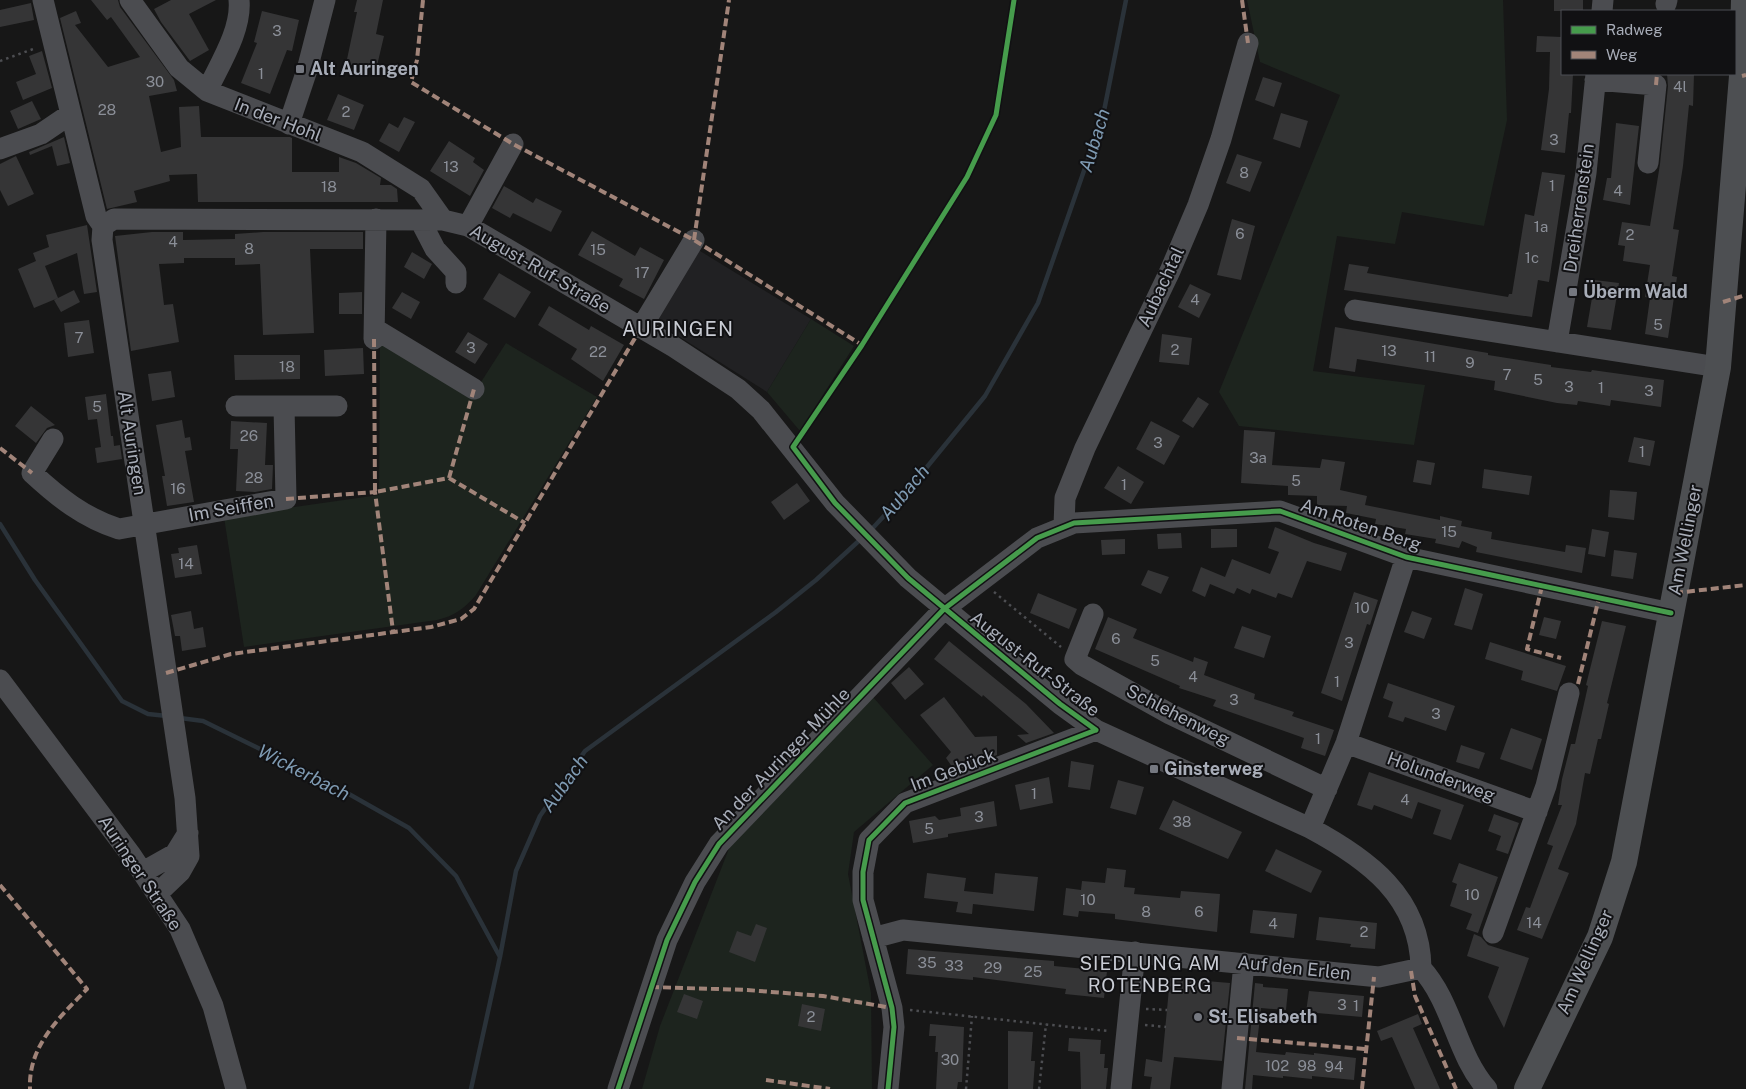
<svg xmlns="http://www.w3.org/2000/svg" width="1746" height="1089" font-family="'Public Sans',sans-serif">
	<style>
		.built { fill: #212123 }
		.green { fill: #1d241e }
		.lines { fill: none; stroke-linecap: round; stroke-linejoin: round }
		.stream { stroke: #2a3239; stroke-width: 4.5 }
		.building { fill: #353536 }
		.path { stroke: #4d4e52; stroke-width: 2.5; stroke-dasharray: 2.5 4; stroke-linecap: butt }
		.minor { stroke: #4b4c50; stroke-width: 21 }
		.major { stroke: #4d4f52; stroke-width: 26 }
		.quiet { stroke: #a18479; stroke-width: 4; stroke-dasharray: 8 4; stroke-linecap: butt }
		.cycleway-casing { stroke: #111113; stroke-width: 8 }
		.cycleway { stroke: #469c4c; stroke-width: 5 }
		.poi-dot { fill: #757880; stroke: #111113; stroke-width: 2 }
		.labels { text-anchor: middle; stroke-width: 4; stroke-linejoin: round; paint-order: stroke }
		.number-label { font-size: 15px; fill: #8b8f98 }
		.poi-label { font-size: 18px; font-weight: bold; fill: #a8adb8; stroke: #111113; text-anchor: start }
		.street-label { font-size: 18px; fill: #a8adb8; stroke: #111113 }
		.water-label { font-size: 19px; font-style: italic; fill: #7f9bb3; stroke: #111113 }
		.neighbourhood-label { font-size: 19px; letter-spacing: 1px; fill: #c9ccd4; stroke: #111113 }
		.quarter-label { font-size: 20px; letter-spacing: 1px; fill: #c9ccd4; stroke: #111113 }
	</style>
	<rect width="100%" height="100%" fill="#171717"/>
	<!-- built -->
	<path class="built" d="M687,243L811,319L767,392L645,315Z"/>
	<!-- green -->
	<path class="green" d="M1247,0H1503L1507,120L1484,226L1402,212L1395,244L1337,236L1313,371L1425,385L1414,445L1239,426L1219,392L1340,95L1260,62Z
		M811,319L854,346L800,431L767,392Z
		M380,336L474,393L506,343L597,397L476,595C464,609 454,616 437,620L244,647L224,517L379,495Z
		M872,696L933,765L854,832L848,874L871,993L872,1089H642L660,1026L730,846Z"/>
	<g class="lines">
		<!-- stream -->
		<path class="stream" d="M0,524L35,580L122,701L148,714L167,716
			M870,531L909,489L985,396L1038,303L1103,116L1126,0
			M180,718L203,721L333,785L409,828L456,876L500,957L471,1089
			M500,957L516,871L540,816L585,751L776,612L816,580L862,538"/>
	</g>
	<!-- building -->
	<path class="building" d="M91,0H118L120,7L174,80L177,91L149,96L161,152L181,147L179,107L199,106L201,137H290L292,138V172H339V157L356,163L381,178L380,185H391L397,189L398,202H198L197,174L169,175L170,181L134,191L137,202L107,209L60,18L76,11L81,23L75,25L108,67L140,57L111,17L107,20Z
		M171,0H216L189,14L209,50L190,61L161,22L154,9Z
		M357,0H383L376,34L384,36L376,70L346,64L357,12H354Z
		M1554,0H1583V11H1554Z
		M31,3L34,20L0,27V10Z
		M262,11L299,20L292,51L287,50L270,94L241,83L257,43L254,42Z
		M1537,36L1562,37V74H1573L1571,113H1569L1565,153L1541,150L1549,89L1550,52H1536Z
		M42,51L52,88L23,100L16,82L36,74L29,56Z
		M1667,74H1694L1693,106L1689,105L1683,166L1673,229L1679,230L1672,276L1677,277L1668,338L1645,334L1650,298L1645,297L1650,265L1623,261L1625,246L1618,245L1622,222L1650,226L1660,164L1668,86Z
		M1263,77L1282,83L1274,107L1255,100Z
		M338,94L364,105L354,130L327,120Z
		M32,101L41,119L18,129L10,111Z
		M1281,113L1308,121L1300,148L1273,139Z
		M404,117L415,122L399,152L379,141L389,123L398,128Z
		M1616,123L1639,126L1630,205L1603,200L1607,178H1611Z
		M64,137L70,163L57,166L52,146L30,155L29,152Z
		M449,141L475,158L473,162L484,170L470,196L430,171Z
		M1237,154L1262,162L1250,192L1226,183Z
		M16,156L34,194L8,206L0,190V164Z
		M1542,172L1565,175L1549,282L1538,280L1532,317L1344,290L1349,264L1369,267L1367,273L1508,297L1509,294H1512L1525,214L1534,216Z
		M504,186L533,203L536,198L562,211L551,232L513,213L510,218L492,208Z
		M1232,219L1255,226L1241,280L1217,275Z
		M87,225L97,292L84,294L77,253L45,266L58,298L34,308L18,269L36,261L33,253L49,247L46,235Z
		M592,231L635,256L640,247L664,260L644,299L619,286L623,279L578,255Z
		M152,232H183V240L235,239V234L263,232H363V249H310L314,333L263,335L260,264L235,265V258H184V263L159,264L164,305L173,304L179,342L131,351L115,236Z
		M412,252L432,264L424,279L404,267Z
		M499,273L531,292L515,318L483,299Z
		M1595,280L1619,283L1611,330L1587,327Z
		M1190,284L1211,294L1199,318L1178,307Z
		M74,290L80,302L61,312L54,300Z
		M362,292V314H339V293Z
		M402,292L420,302L411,319L392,308Z
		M549,306L589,330L591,326L624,345L603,381L571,359L577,349L538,325Z
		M89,320L94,353L68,357L64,323Z
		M1335,327L1488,353V355L1551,365V367L1591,372L1592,370L1664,380L1661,407L1611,400L1610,406L1578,401L1577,405L1557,403L1494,390L1495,381L1357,359L1355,372L1329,368Z
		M468,332L488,344L475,364L455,352Z
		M1162,334L1192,338L1189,365L1159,362Z
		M363,348L364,374L325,376L324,350Z
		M234,355H300V379L235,380Z
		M171,371L175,397L152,401L148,374Z
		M106,394L111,436H113L114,446L120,445L122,459L97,463L95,448L101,447L97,419L88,420L85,397Z
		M1198,397L1209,404L1193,428L1182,421Z
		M31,406L55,425L47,428L36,443L15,426Z
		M182,420L185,438L190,437L192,450L185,451L194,502L167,506L162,476H165L156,425Z
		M231,421L267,423L265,465H273L272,489L255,492L236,491L238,449H230Z
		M1151,421L1180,436L1164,465L1136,449Z
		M1244,430L1275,432L1272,465L1320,468L1322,459L1345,462L1340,490L1367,496L1365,505L1440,520V516L1462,521L1461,526L1492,532L1491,539L1565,552L1566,545L1586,548L1582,573L1476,552L1477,547L1462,541L1459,548L1435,543L1436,539L1405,534L1406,529L1375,524L1376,519L1346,513L1347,506L1317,505V496L1288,495V486L1241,483Z
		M1634,437L1655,441L1650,466L1628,462Z
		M1417,460L1435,463L1431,485L1413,482Z
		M1118,466L1144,482L1131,504L1104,488Z
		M1484,469L1532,476L1529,495L1482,488Z
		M797,483L810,501L784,520L771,502Z
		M1610,490L1637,492L1634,520L1608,517Z
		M1275,527L1314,543L1347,553L1341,571L1307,561L1292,598L1278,593L1276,598L1252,589L1250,594L1237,588L1234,594L1210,584L1205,597L1192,591L1201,567L1225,577L1232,559L1270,574L1279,552L1268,548Z
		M1211,529H1237V547L1211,548Z
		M1592,529L1609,532L1605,557L1588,554Z
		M1181,533L1182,548L1158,549L1157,534Z
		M1125,539V554L1102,555L1101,540Z
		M197,545L202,574L175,578L171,554L179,553L178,548Z
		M1614,550L1637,553L1633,579L1611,576Z
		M1148,570L1169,577L1161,594L1141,585Z
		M1465,588L1483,594L1472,630L1454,625Z
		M1354,592L1378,600L1370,625L1367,624L1342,701L1321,693Z
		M1038,593L1077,609L1069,629L1030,613Z
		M191,611L194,629L203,627L206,647L182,651L180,636H175L171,615Z
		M1412,611L1432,618L1424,639L1404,632Z
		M1108,617L1137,629L1133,638L1193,662L1194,657L1208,662L1204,675L1255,694L1254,699L1294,712L1292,716L1334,730L1325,756L1301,748L1304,738L1213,706L1216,700L1179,688L1180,686L1095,649Z
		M1544,617L1561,621L1556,639L1539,635Z
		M1602,621L1626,626L1607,703L1609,704L1601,739H1598L1590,774L1585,773L1576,824L1558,869L1569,873L1542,939L1517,930L1526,907L1530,908L1553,846L1547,844L1562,805H1558L1562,779L1571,744H1575L1588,686L1586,685Z
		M1242,626L1271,636L1264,658L1234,648Z
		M949,641L1026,704L1054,733L1026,743L1017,735L1029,734L983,695L982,697L934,659Z
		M1490,642L1566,666L1557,691L1521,680L1523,671L1485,659Z
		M909,667L924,684L905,700L891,683Z
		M1388,683L1455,706L1446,731L1405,717L1403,722L1388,717L1393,702L1383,698Z
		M944,697L975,737L997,736V755L955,771L946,758L951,752L920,715Z
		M1511,728L1542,739L1532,770L1500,759Z
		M1461,745L1485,753L1479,769L1456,762Z
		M1071,761L1094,765L1090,790L1068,787Z
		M1369,772L1464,805L1451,840L1433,834L1441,810L1418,802L1412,819L1374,805L1372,810L1357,805Z
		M1049,777L1053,803L1020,810L1015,785Z
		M1118,780L1144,787L1136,815L1110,808Z
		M1173,800L1242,832L1228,859L1159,829Z
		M994,801L997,826L948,834V837L913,843L909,821L935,816L939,820L961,816L960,808Z
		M1494,814L1519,823L1508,854L1496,850L1501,836L1488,831Z
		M1276,849L1322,871L1311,893L1265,871Z
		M1459,863L1498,877L1478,933L1466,929L1472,914L1450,906L1457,884L1452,882Z
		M1107,868L1126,870L1124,887L1135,888L1134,894L1180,898L1181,891L1220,894L1217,932L1115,919V914L1079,911L1078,917L1063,915L1066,888L1081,890L1082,881L1105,883Z
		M927,873L966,878L964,891L993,894L995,873L1038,877L1034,911L973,904L972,914L956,912L958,902L924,898Z
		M1253,910L1297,914L1294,938L1250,933Z
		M1319,917L1377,923L1375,949L1350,947L1351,944L1316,940Z
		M756,924L767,928L755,962L729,952L737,931L751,936Z
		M1474,934L1481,937L1488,945L1529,958L1504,1028L1488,997L1499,967L1467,956Z
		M908,949L1054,961V966L1107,971L1104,998L1065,994L1066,989L973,977V980L906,974Z
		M1170,978L1230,983L1222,1061L1174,1057L1170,1089H1150L1152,1077L1144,1076L1146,1059L1162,1062Z
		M1255,983L1263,984V987L1288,989L1286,1010L1261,1008L1256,1052L1285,1055L1286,1052L1314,1055V1053L1356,1058L1354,1080L1312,1076V1079L1283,1076V1078L1253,1075L1252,1089H1245Z
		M1309,991L1364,996L1362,1017L1306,1012Z
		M684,994L703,1001L697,1019L677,1012Z
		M802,1004L825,1009L821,1031L798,1026Z
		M1418,1014L1422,1024L1413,1028L1440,1089H1415L1392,1037L1381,1041L1377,1031Z
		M930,1024L964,1027L962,1082H958L957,1089H936L938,1052H935L936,1036H929Z
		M1008,1031L1033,1032L1031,1061H1035L1033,1089H1008Z
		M1069,1038L1101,1040L1100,1054H1105L1104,1068H1108L1106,1089H1081L1080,1052L1068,1051Z"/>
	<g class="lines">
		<!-- path -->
		<path class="path" d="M0,61L36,48
			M994,592L1061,647
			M1146,1009L1167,1010
			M910,1010L1108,1031
			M1145,1025L1166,1027
			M966,1089L972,1016
			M1039,1089L1046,1024"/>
		<!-- minor -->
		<path class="minor" d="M43,0L96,216L103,226L102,240L185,798L189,856L180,872L158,893
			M130,0L179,68L207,91L362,152L421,189L443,220
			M1666,4L1667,0
			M1602,11L1603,0
			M1595,80L1656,85L1648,163
			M207,91C219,65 242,30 239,0
			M289,124L307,70L325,0
			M0,149L41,134L69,115
			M420,220L435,249L456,272V283
			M103,226L114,219L443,220L468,226L674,347L738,389L761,410L835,503L908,578L1060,704L1096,730L1310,828C1368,859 1420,897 1421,968C1453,1003 1456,1054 1487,1089
			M468,226L513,144
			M1355,310L1718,367
			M641,328L694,240
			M375,329L474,389
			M374,339L376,219
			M1557,342L1586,173L1596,74
			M236,406H337
			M53,439L32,473C58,497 84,518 119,529L286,499L284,406
			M1064,526L1065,498L1085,448L1170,271L1198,205L1221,139L1248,43
			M1093,614L1075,659L1082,665L1170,714L1327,789
			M0,680L131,855L180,929L213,1006L236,1089
			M1346,743L1537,812
			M1310,828L1346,743L1406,557
			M143,872L175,854L188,833
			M1493,933L1546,786L1569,693
			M873,938L903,930L1379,977L1421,968
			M618,1089L667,940L695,882L719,844L944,609L1037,538L1074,523L1280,511L1406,557L1671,613
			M888,1089L894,1027L892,1008L863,900V872L869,840L905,803L1096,730
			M1121,1089L1135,952
			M1232,1089L1244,963"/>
		<!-- major -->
		<path class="major" d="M1527,1089L1600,937L1624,862L1718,367L1742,76L1744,0"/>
		<!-- quiet -->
		<path class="quiet" d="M423,0L417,60L411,82L513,144L694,240L862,345
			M1242,0L1248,43
			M1742,76L1746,75
			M1656,85L1657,74
			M694,240L729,0
			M1723,302L1746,295
			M374,339L375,492L449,478L525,523
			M0,448L32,473
			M449,478L474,389
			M286,499L375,492L393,631
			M1542,586L1527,649L1561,658
			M1675,593L1746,585
			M166,673L231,654L431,627L461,619L474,609L641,328
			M1578,684L1599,598
			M0,885L87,989C59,1018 28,1046 30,1089
			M1411,971L1415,996L1456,1089
			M651,987L747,990L823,996L892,1008
			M1237,1038L1365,1049
			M766,1080L830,1089
			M1362,1089L1374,977"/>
		<defs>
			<path id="cycleway" d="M1014,0L996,115L967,177L862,345L793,447L835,503L908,578L1060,704L1096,730
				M618,1089L667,940L695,882L719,844L944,609L1037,538L1074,523L1280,511L1406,557L1671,613
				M888,1089L894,1027L892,1008L863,900V872L869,840L905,803L1096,730"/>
		</defs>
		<!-- cycleway casing -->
		<use href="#cycleway" class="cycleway-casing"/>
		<!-- cycleway -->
		<use href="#cycleway" class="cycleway"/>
	</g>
	<!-- markers -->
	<g class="poi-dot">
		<rect x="295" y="64" width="10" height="10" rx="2.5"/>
		<rect x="1568" y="287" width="10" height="10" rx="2.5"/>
		<rect x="1149" y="764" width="10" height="10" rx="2.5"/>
		<circle cx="1198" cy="1017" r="5"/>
	</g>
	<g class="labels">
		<!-- number labels -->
		<g class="number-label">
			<text x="277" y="36">3</text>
			<text x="261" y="79">1</text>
			<text x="155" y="87">30</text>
			<text x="1680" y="92">4l</text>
			<text x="107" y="115">28</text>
			<text x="346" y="117">2</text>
			<text x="1554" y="145">3</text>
			<text x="451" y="172">13</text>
			<text x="1244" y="178">8</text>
			<text x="1552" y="191">1</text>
			<text x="329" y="192">18</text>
			<text x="1618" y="196">4</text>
			<text x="1541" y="232">1a</text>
			<text x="1240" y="239">6</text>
			<text x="1630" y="240">2</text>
			<text x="173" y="247">4</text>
			<text x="249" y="254">8</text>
			<text x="598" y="255">15</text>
			<text x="1532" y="263">1c</text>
			<text x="642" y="278">17</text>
			<text x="1195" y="305">4</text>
			<text x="1658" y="330">5</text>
			<text x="79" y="343">7</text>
			<text x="471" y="353">3</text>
			<text x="1175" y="355">2</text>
			<text x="1389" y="356">13</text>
			<text x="598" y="357">22</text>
			<text x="1430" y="362">11</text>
			<text x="1470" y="368">9</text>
			<text x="287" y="372">18</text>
			<text x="1507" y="380">7</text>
			<text x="1538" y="385">5</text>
			<text x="1569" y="392">3</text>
			<text x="1601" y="393">1</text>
			<text x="1649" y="396">3</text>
			<text x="97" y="412">5</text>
			<text x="249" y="441">26</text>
			<text x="1158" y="448">3</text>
			<text x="1642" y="457">1</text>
			<text x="1258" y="463">3a</text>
			<text x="254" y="483">28</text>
			<text x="1296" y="486">5</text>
			<text x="1124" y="490">1</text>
			<text x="178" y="494">16</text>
			<text x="1449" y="537">15</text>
			<text x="186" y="569">14</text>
			<text x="1362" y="613">10</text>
			<text x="1116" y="644">6</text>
			<text x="1349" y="648">3</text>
			<text x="1155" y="666">5</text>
			<text x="1193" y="682">4</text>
			<text x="1337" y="687">1</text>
			<text x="1234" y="705">3</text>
			<text x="1436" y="719">3</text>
			<text x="1318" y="744">1</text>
			<text x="1034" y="799">1</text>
			<text x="1405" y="805">4</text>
			<text x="979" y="822">3</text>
			<text x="1182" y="827">38</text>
			<text x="929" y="834">5</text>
			<text x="1472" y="900">10</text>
			<text x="1088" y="905">10</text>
			<text x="1146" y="917">8</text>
			<text x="1199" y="917">6</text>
			<text x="1534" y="928">14</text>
			<text x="1273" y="929">4</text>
			<text x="1364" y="937">2</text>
			<text x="927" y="968">35</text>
			<text x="954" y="971">33</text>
			<text x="993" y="973">29</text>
			<text x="1033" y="977">25</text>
			<text x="1342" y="1010">3</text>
			<text x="1356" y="1011">1</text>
			<text x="811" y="1022">2</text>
			<text x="950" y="1065">30</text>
			<text x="1277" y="1071">102</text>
			<text x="1307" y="1071">98</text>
			<text x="1334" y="1072">94</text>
		</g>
		<!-- poi labels -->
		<g class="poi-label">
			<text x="310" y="75">Alt Auringen</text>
			<text x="1583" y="298">Überm Wald</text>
			<text x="1164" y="775">Ginsterweg</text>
			<text x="1208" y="1023">St. Elisabeth</text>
		</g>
		<!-- street labels -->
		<g class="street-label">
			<text transform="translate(278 120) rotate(21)" y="6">In der Hohl</text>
			<text transform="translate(1579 208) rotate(-82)" y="6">Dreiherrenstein</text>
			<text transform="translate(540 269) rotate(30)" y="6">August-Ruf-Straße</text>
			<text transform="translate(1161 287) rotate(-65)" y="6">Aubachtal</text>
			<text transform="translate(132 443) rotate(81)" y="6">Alt Auringen</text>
			<text transform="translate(231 508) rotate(-10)" y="6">Im Seiffen</text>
			<text transform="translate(1361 525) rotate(19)" y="6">Am Roten Berg</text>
			<text transform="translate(1685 540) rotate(-79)" y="6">Am Wellinger</text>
			<text transform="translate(1035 664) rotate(38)" y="6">August-Ruf-Straße</text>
			<text transform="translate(1178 715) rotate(27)" y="6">Schlehenweg</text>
			<text transform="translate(781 759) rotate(-46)" y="6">An der Auringer Mühle</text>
			<text transform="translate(953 770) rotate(-21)" y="6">Im Gebück</text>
			<text transform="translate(1441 777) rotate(20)" y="6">Holunderweg</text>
			<text transform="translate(140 873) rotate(56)" y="6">Auringer Straße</text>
			<text transform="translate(1585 962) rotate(-66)" y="6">Am Wellinger</text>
			<text transform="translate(1294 968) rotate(6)" y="6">Auf den Erlen</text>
		</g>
		<!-- water labels -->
		<g class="water-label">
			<text transform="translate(1094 140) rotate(-73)" y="7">Aubach</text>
			<text transform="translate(904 492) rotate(-50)" y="7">Aubach</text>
			<text transform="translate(304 772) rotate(27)" y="7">Wickerbach</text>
			<text transform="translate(564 783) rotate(-54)" y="7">Aubach</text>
		</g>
		<!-- neighbourhood labels -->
		<g class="neighbourhood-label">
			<text x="1150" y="970">SIEDLUNG AM<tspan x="1150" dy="22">ROTENBERG</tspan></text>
		</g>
		<!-- quarter labels -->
		<g class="quarter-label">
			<text x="678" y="336">AURINGEN</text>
		</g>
	</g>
	<!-- legend -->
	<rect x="1561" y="10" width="175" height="65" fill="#111113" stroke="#4d4f55"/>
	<rect x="1571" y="26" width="25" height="8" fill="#469c4c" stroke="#4d4f55"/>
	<text x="1606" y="35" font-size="15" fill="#a8adb8">Radweg</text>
	<rect x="1571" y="51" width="25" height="8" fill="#a18479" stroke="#4d4f55"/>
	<text x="1606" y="60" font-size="15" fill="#a8adb8">Weg</text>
</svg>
